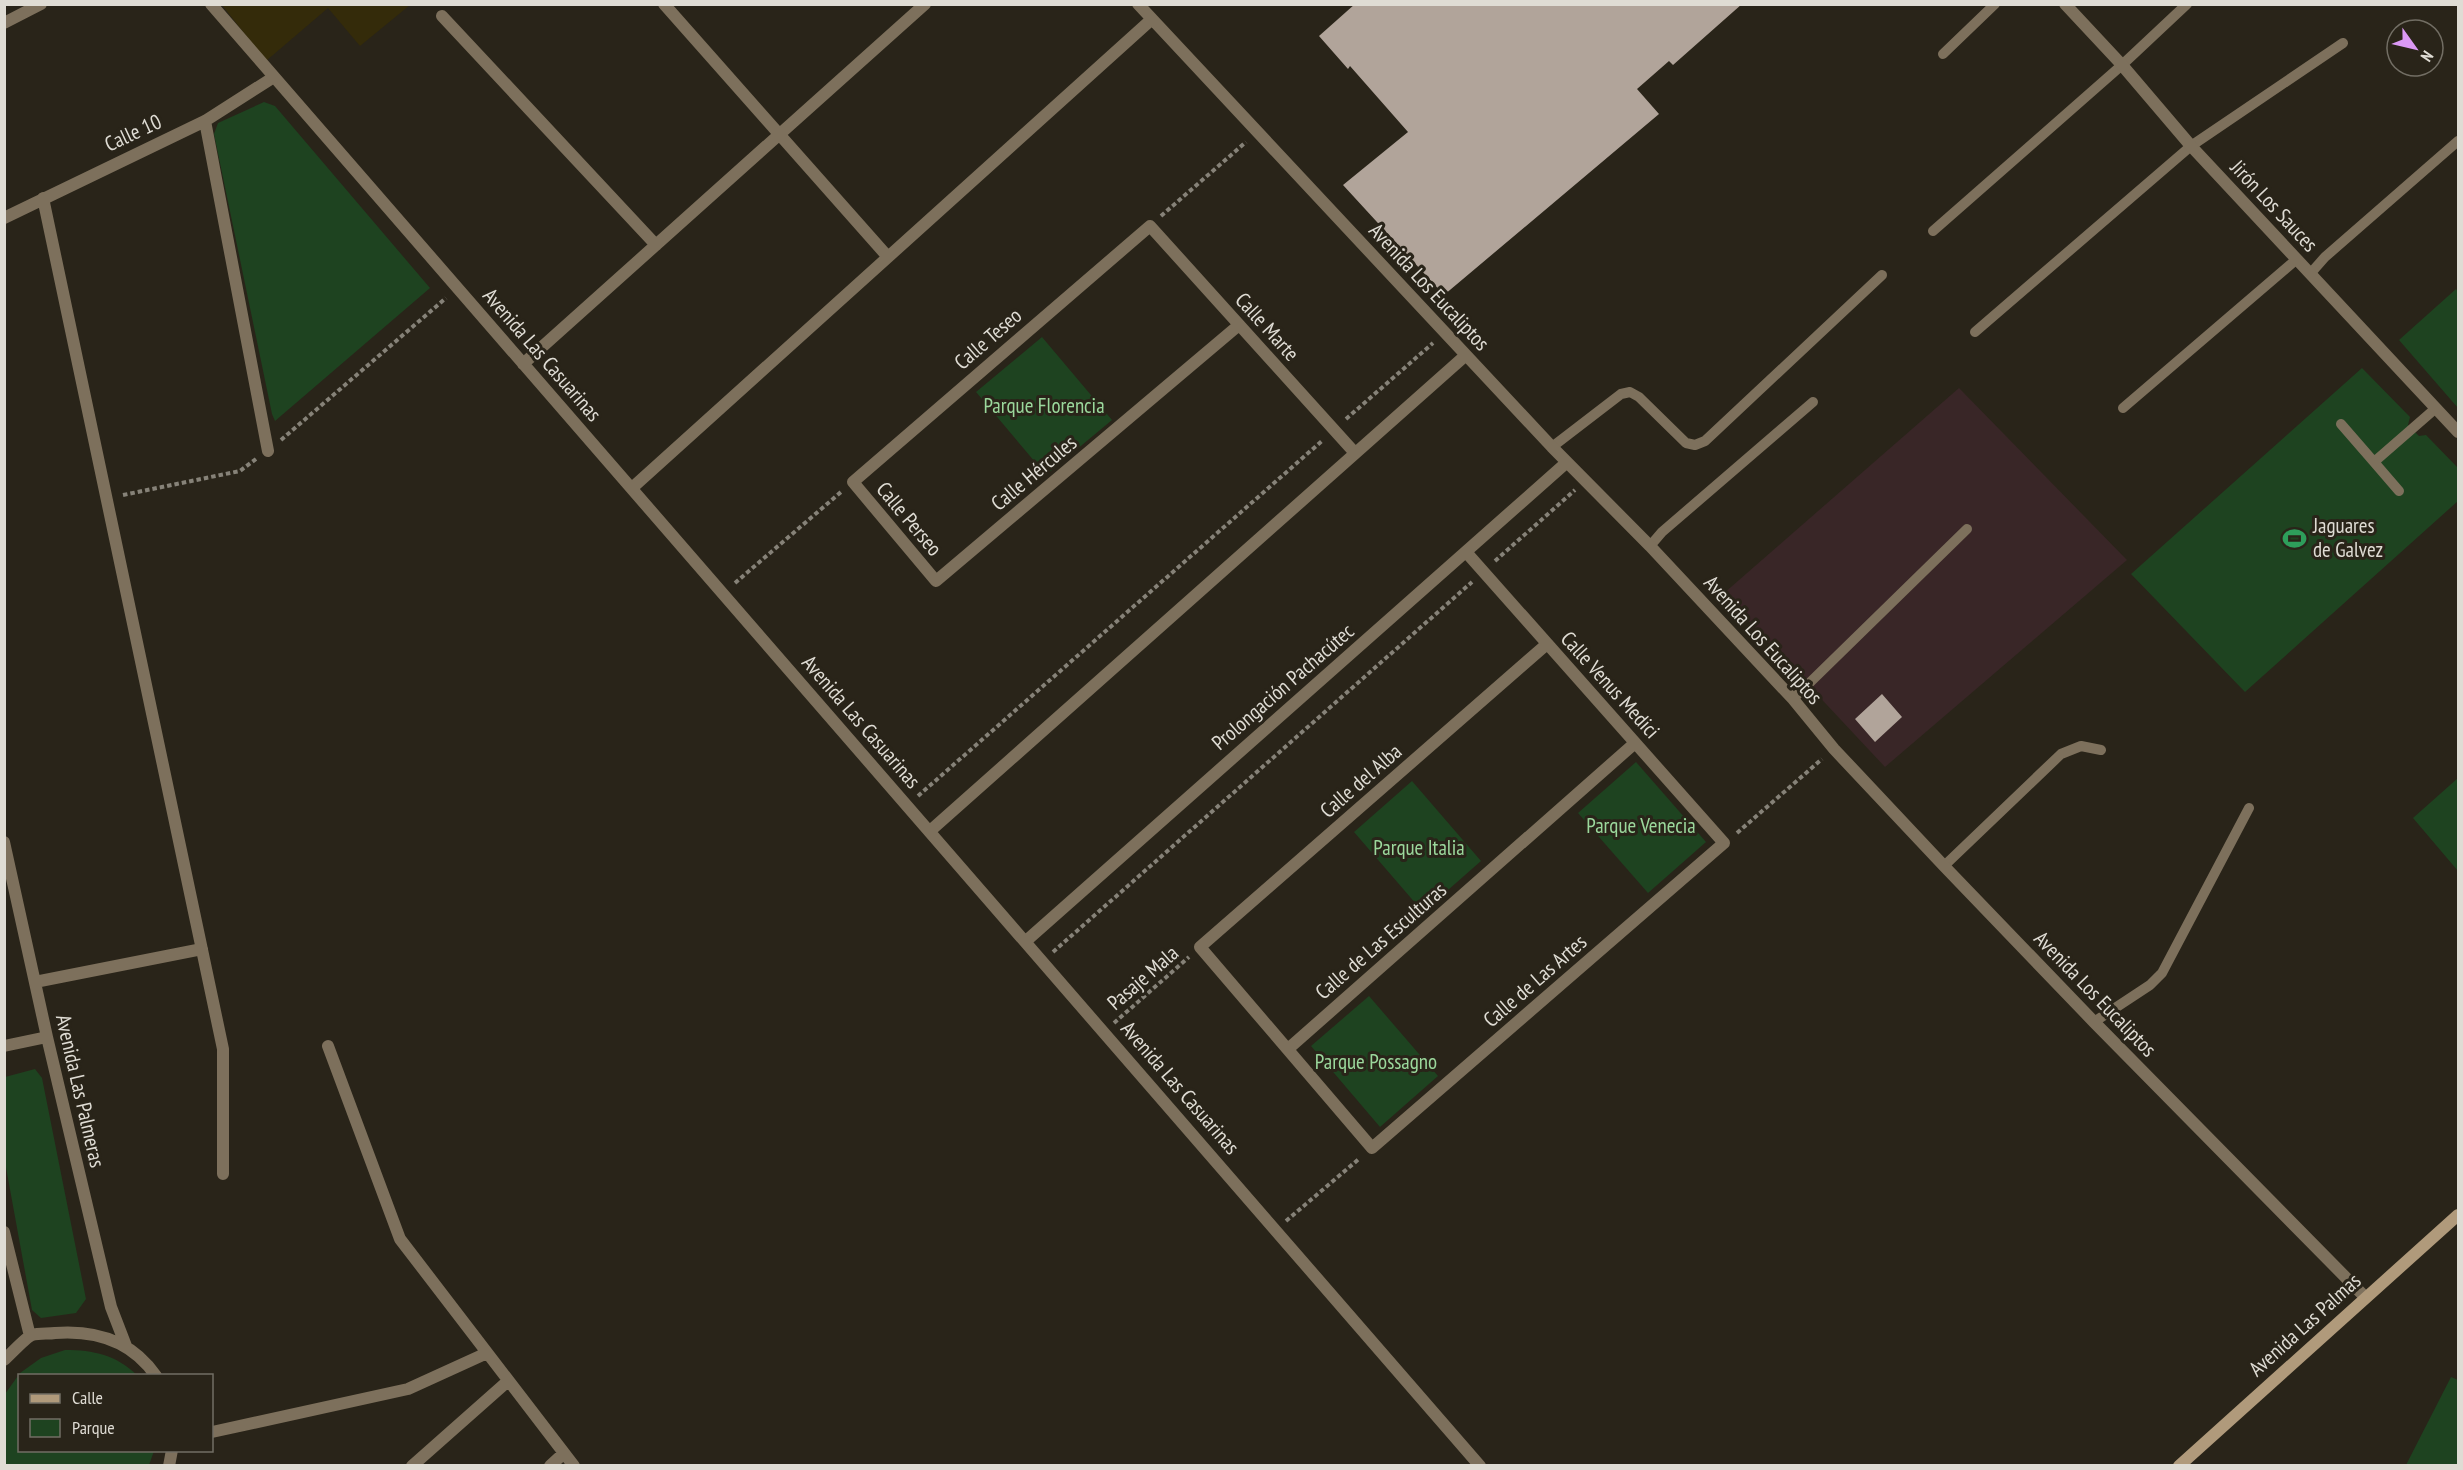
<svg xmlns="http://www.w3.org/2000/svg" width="2463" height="1470" font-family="'PT Sans Narrow',sans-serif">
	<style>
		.industrial { fill: #392627 }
		.green { fill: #1e4320 }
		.sand { fill: #342b0a }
		.building { fill: #b1a49a }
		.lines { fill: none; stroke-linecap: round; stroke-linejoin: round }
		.path { stroke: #868278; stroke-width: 4; stroke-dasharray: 4.5 3; stroke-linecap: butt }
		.service { stroke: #7d705c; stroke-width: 10 }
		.minor { stroke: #7d705c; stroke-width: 12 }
		.secondary { stroke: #b09a7b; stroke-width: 12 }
		.labels { text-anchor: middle; stroke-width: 6; stroke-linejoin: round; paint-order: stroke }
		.street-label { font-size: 21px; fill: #dfdcd4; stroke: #292419 }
		.park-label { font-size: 21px; fill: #9bd89c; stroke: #292419 }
		.poi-label { font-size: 21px; fill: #dfdcd4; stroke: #292419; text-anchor: start }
	</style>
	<rect width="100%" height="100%" fill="#292419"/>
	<!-- industrial -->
	<path class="industrial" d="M1959,388L2127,560L1885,767L1723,594Z"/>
	<!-- green -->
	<path class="green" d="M264,102L275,106L430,288L275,421L272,414L214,134L218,123Z
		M2456,289L2458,292V408L2399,340Z
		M1042,337L1112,420L1046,475L976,392Z
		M2362,368L2410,417L2408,425L2419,436L2426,435L2458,468V501L2245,692L2131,574Z
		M1636,762L1706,842L1648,893L1578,813Z
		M2458,778V871L2413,818Z
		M1412,781L1481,861L1423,912L1354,832Z
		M1369,996L1438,1076L1380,1127L1311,1046Z
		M35,1069L42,1078L86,1299L76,1313L41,1318L32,1310L5,1162V1077Z
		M65,1350C94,1350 116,1355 137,1375L20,1376V1450L154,1451L149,1465H5V1394L20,1373L41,1358Z
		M2451,1377L2458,1380V1465H2406Z"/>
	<!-- sand -->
	<path class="sand" d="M222,5H410L360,46L328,8L266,61Z"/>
	<!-- building -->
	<path class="building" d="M1355,4H1742L1673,65L1669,61L1637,89L1659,114L1444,295L1343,185L1408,132L1350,66L1348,69L1319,36Z
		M1882,694L1902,717L1875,742L1855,719Z"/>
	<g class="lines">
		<!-- path -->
		<path class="path" d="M1161,216L1246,142
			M1346,419L1433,343
			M281,440L446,298
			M123,495L240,471L256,459
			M1495,561L1575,490
			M735,583L841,492
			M918,796L1323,440
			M1737,833L1822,759
			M1053,952L1472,582
			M1114,1023L1189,957
			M1286,1221L1360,1158"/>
		<!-- service -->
		<path class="service" d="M1943,54L1995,4
			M1933,231L2122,65L2187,4
			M2310,274L2325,257L2458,141
			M1975,332L2191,146L2343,43
			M2123,408L2297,259
			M2341,424L2374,462L2436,408
			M1552,447L1621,394L1630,392L1639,397L1686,443L1695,445L1705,441L1882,275
			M2374,462L2399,491
			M1650,546L1662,532L1813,402
			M1793,699L1967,529
			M1944,866L2061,754L2081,746L2101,750
			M2094,1022L2150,985L2162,973L2249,808"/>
		<!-- minor -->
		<path class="minor" d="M211,4L1480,1466
			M664,4L888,257
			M1138,4L1552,447L1650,546L1793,699L1834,749L1944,866L2094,1022L2365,1297
			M2065,4L2122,65L2191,146L2458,432
			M442,16L656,245
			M4,23L41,4
			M205,121L268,451
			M43,198L223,1049V1174
			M4,218L205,121L274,77
			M1239,325L936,581L853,482L1150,226L1355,453
			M523,364L925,4
			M632,488L1152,19
			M1466,552L1724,843L1372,1148L1200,947L1547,644
			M930,831L1466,355
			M4,842L47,1037L111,1307L126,1346
			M1026,941L1566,463
			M35,982L202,949
			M4,1046L47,1037
			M328,1046L400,1239L574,1466
			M1288,1049L1635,743
			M4,1232L30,1336
			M4,1360C11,1354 26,1337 32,1335C39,1333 48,1334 55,1333C95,1330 132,1341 156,1376
			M212,1432L408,1389L487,1353
			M169,1466L172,1450
			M412,1466L508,1381
			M550,1466L563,1454"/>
		<!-- secondary -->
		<path class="secondary" d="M2179,1466L2458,1215"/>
	</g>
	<!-- icons -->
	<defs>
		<symbol id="stadium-bare" viewBox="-9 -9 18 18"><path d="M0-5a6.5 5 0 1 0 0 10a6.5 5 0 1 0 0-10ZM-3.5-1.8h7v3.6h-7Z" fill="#2e9e5b" stroke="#292419" stroke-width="2.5" paint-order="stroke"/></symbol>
	</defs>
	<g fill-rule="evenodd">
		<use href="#stadium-bare" x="2278" y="522" width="33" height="33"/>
	</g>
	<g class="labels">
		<!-- street labels -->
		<g class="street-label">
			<text transform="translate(133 133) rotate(-25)" y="7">Calle 10</text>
			<text transform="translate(2274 206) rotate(47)" y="7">Jirón Los Sauces</text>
			<text transform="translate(1429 287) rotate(47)" y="7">Avenida Los Eucaliptos</text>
			<text transform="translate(1267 327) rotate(48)" y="7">Calle Marte</text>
			<text transform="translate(988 339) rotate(-41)" y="7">Calle Teseo</text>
			<text transform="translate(542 355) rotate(49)" y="7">Avenida Las Casuarinas</text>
			<text transform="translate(1034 473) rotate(-40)" y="7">Calle Hércules</text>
			<text transform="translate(909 519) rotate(50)" y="7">Calle Perseo</text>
			<text transform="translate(1763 640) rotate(48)" y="7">Avenida Los Eucaliptos</text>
			<text transform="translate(1610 685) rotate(48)" y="7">Calle Venus Medici</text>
			<text transform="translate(1283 687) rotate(-41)" y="7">Prolongación Pachacútec</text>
			<text transform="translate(861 722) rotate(49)" y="7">Avenida Las Casuarinas</text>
			<text transform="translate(1361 781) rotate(-41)" y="7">Calle del Alba</text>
			<text transform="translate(1381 941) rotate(-41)" y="7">Calle de Las Esculturas</text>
			<text transform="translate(1143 978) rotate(-41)" y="7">Pasaje Mala</text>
			<text transform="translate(1535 981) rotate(-41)" y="7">Calle de Las Artes</text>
			<text transform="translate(2095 994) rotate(46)" y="7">Avenida Los Eucaliptos</text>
			<text transform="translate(1180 1088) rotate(49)" y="7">Avenida Las Casuarinas</text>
			<text transform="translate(80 1091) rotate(77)" y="7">Avenida Las Palmeras</text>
			<text transform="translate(2305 1325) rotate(-42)" y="7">Avenida Las Palmas</text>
		</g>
		<!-- park labels -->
		<g class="park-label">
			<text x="1044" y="413">Parque Florencia</text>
			<text x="1641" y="833">Parque Venecia</text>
			<text x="1419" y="855">Parque Italia</text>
			<text x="1376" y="1069">Parque Possagno</text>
		</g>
		<!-- poi labels -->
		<g class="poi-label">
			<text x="2313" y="533">Jaguares<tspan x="2313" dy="24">de Galvez</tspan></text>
		</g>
	</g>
	<!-- border -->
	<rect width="2463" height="1470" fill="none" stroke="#dfdcd4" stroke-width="12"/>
	<!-- legend -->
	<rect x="18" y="1374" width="195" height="78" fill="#292419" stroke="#726e64" stroke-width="1.5"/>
	<rect x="30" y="1394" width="30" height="9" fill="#b09a7b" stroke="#726e64" stroke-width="1.5"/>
	<text x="72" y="1404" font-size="18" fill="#dfdcd4">Calle</text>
	<rect x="30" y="1419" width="30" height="18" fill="#1e4320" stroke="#726e64" stroke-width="1.5"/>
	<text x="72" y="1434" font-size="18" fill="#dfdcd4">Parque</text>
	<!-- north arrow -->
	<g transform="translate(2415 48) rotate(124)"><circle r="28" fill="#292419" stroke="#726e64" stroke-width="1.5"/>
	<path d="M0-4.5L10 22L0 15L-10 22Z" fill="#db99f5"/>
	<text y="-9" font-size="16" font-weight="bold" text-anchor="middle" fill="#dfdcd4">N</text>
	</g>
</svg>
